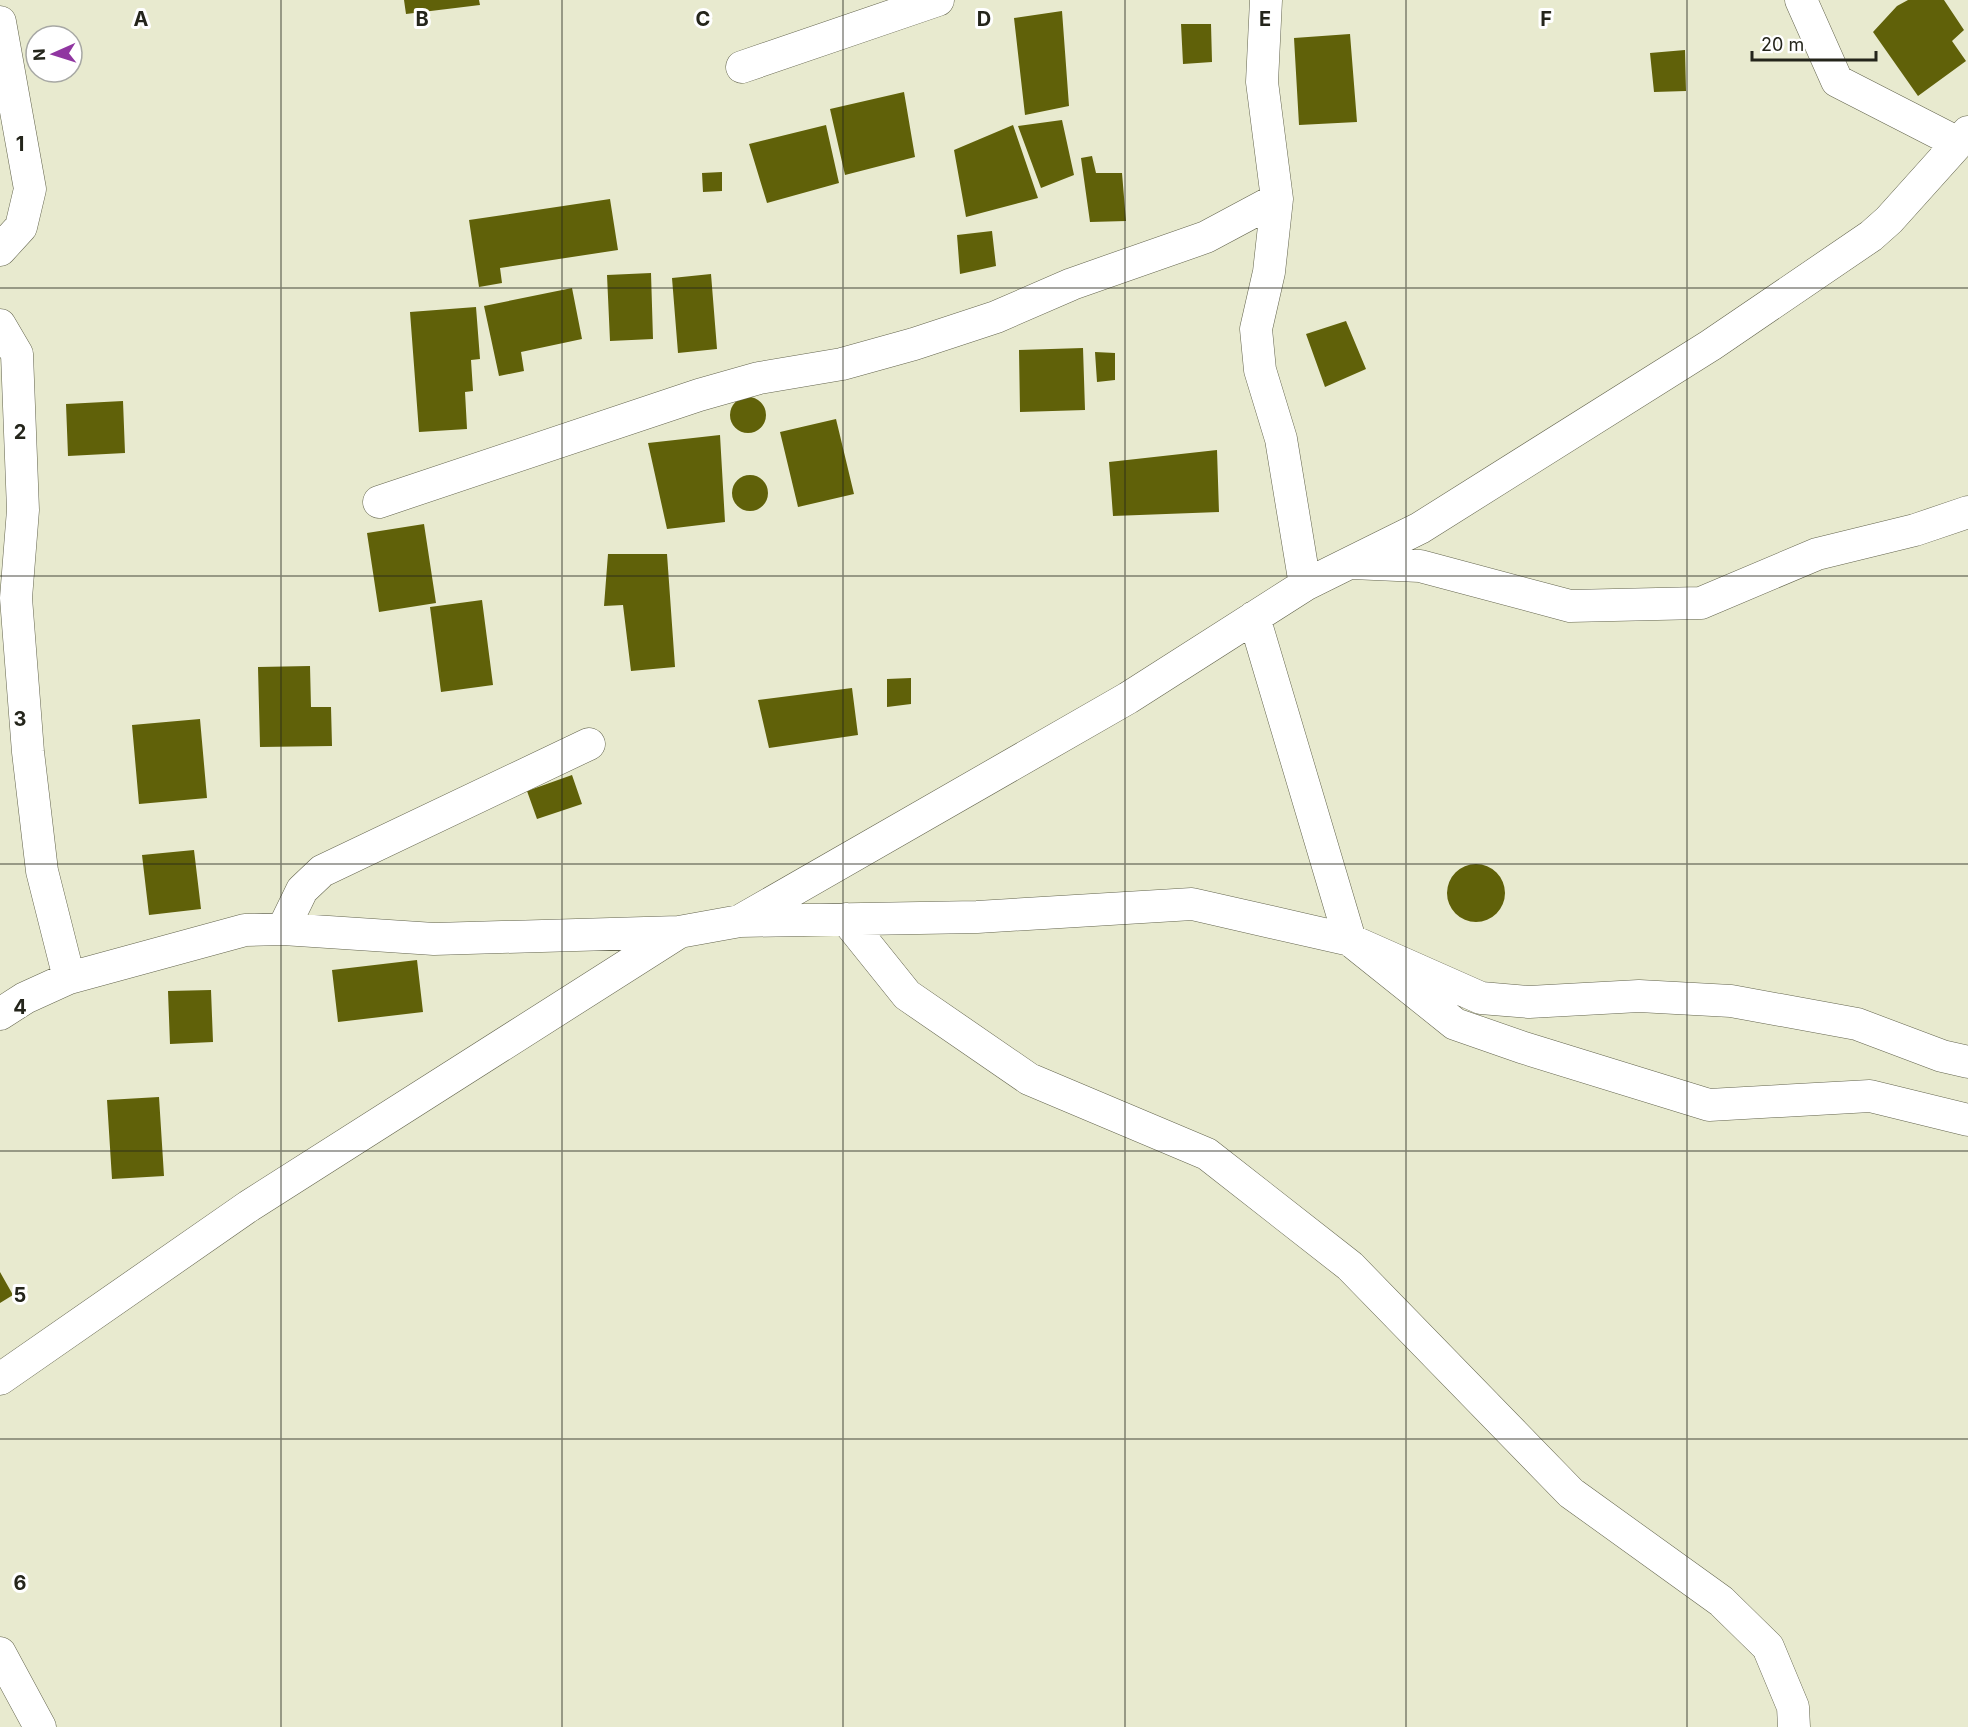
<svg xmlns="http://www.w3.org/2000/svg" width="1968" height="1727" font-family="Inter,sans-serif">
	<style>
		.building { fill: #606109 }
		.lines { fill: none; stroke-linecap: round; stroke-linejoin: round }
		.street-casing { stroke: #63644d; stroke-width: 33 }
		.street { stroke: #fff; stroke-width: 32 }
		.grid { fill: none; stroke: #24251b; stroke-width: 1.5; stroke-opacity: 0.55 }
		.grid-label { font-size: 20px; text-anchor: middle; font-weight: bold; fill: #24251b; stroke: #fff; stroke-width: 6; stroke-linejoin: round; paint-order: stroke }
	</style>
	<rect width="100%" height="100%" fill="#e8eacf"/>
	<!-- building -->
	<path class="building" d="M404,0H479L480,5L406,14Z
		M1908,0H1944L1964,30L1952,41L1966,61L1918,96L1873,32L1897,6Z
		M1062,11L1069,106L1025,115L1014,18Z
		M1181,24H1211L1212,62L1183,64Z
		M1350,34L1357,122L1299,125L1294,38Z
		M1685,50L1686,91L1654,92L1650,53Z
		M904,92L915,157L845,175L830,109Z
		M1062,120L1074,175L1041,188L1018,126Z
		M826,125L839,183L767,203L749,144Z
		M1013,125L1038,198L966,217L954,150Z
		M1092,156L1096,173H1122L1126,221L1090,222L1081,158Z
		M722,172V191L703,192L702,173Z
		M610,199L618,250L500,268L502,283L479,287L469,220Z
		M992,231L996,266L960,274L957,235Z
		M651,273L653,339L610,341L607,275Z
		M711,274L717,349L678,353L672,278Z
		M572,288L582,339L521,352L524,371L499,376L484,306Z
		M476,307L480,359L471,360L473,391L465,392L467,429L419,432L410,312Z
		M1346,321L1366,369L1325,387L1306,334Z
		M1083,348L1085,410L1020,412L1019,350Z
		M1095,352L1115,353V380L1097,382Z
		M730 415a18 18 0 1 1 36 0a18 18 0 1 1-36 0Z
		M123,401L125,453L68,456L66,404Z
		M836,419L854,494L798,507L780,432Z
		M720,435L725,522L667,529L648,443Z
		M1217,450L1219,512L1113,516L1109,462Z
		M732 493a18 18 0 1 1 36 0a18 18 0 1 1-36 0Z
		M424,524L436,603L379,612L367,533Z
		M608,554H667L675,667L631,671L623,605L604,606Z
		M482,600L493,685L441,692L430,607Z
		M310,666L311,707H331L332,746L260,747L258,667Z
		M911,678V704L887,707V679Z
		M852,688L858,735L769,748L758,700Z
		M200,719L207,798L139,804L132,725Z
		M572,775L582,804L537,819L527,791Z
		M194,850L201,909L149,915L142,855Z
		M1447 893a29 29 0 1 1 58 0a29 29 0 1 1-58 0Z
		M417,960L423,1012L338,1022L332,970Z
		M211,990L213,1042L170,1044L168,991Z
		M159,1097L164,1176L112,1179L107,1100Z
		M0,1272L13,1295L0,1303Z"/>
	<g class="lines">
		<defs>
			<path id="street" d="M1266,0L1262,82L1277,199L1269,272L1256,329L1260,370L1281,439L1305,585
				M1801,0L1837,81L1958,143
				M0,22L30,189L21,227L0,250
				M742,67L938,0
				M0,325L17,354L23,510L16,598L28,752L42,871L69,978
				M379,502L699,395L759,378L842,364L914,344L996,317L1072,284L1206,237L1277,199
				M1352,563L1420,566L1570,606L1701,603L1817,554L1915,530L1968,512
				M1254,617L1350,940L1455,1024L1521,1047L1709,1105L1870,1096L1968,1120
				M743,919L1128,698L1305,585L1420,528L1711,345L1871,236L1889,220L1968,132
				M846,919L907,995L1029,1079L1207,1154L1350,1266L1571,1493L1721,1601L1768,1647L1793,1707L1794,1727
				M283,929L302,890L322,871L589,744
				M0,1014L25,998L69,978L245,930L283,929L434,939L679,932L740,921L977,917L1192,904L1350,940L1481,998L1529,1002L1639,996L1731,1001L1857,1024L1942,1056L1968,1062
				M0,1379L249,1206L678,933
				M0,1653L40,1727"/>
		</defs>
		<!-- street casing -->
		<use href="#street" class="street-casing"/>
		<!-- street -->
		<use href="#street" class="street"/>
	</g>
	<!-- grid -->
	<path class="grid" d="M281,0V1727M562,0V1727M843,0V1727M1125,0V1727M1406,0V1727M1687,0V1727M0,288H1968M0,576H1968M0,864H1968M0,1151H1968M0,1439H1968"/>
	<g class="grid-label">
		<text x="141" y="26">A</text>
		<text x="422" y="26">B</text>
		<text x="703" y="26">C</text>
		<text x="984" y="26">D</text>
		<text x="1265" y="26">E</text>
		<text x="1546" y="26">F</text>
		<text x="20" y="151">1</text>
		<text x="20" y="439">2</text>
		<text x="20" y="726">3</text>
		<text x="20" y="1014">4</text>
		<text x="20" y="1302">5</text>
		<text x="20" y="1590">6</text>
	</g>
	<!-- north arrow -->
	<g transform="translate(54 54) rotate(267)"><circle r="28" fill="#ffffff" stroke="#a7a8a4" stroke-width="1.5"/>
	<path d="M0-4.5L10 22L0 15L-10 22Z" fill="#9036a1"/>
	<text y="-9" font-size="16" font-weight="bold" text-anchor="middle" fill="#24251b">N</text>
	</g>
	<!-- scale -->
	<path d="M1752 51v9h124v-9" fill="none" stroke="#24251b" stroke-width="3"/>
	<text x="1761" y="51" font-size="18" fill="#24251b" stroke="#ffffff" stroke-width="4.5" paint-order="stroke">20 m</text>
</svg>
